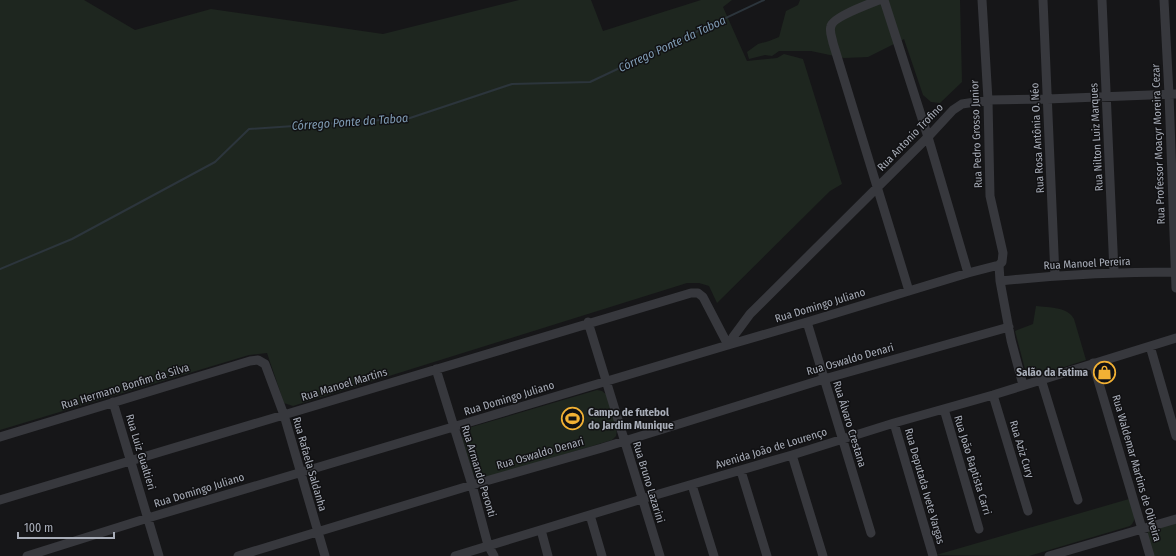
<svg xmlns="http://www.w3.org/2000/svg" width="1176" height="556" font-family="'Fira Sans Condensed',sans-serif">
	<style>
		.green { fill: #1e261f }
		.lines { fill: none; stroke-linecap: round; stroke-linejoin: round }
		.stream { stroke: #2c353c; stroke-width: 2 }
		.minor { stroke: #37383d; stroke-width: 9 }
		.labels { text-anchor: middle; stroke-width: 3; stroke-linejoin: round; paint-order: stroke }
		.street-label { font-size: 11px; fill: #a8adb8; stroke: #111113 }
		.poi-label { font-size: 11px; font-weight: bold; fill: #a8adb8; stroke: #111113; text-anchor: end }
		.water-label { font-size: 12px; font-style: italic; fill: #7f9bb3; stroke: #111113 }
	</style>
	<rect width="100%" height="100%" fill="#161618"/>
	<!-- green -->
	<path class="green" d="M0,0H84L135,30L211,9L383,34L519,0H591L603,31L701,0H732L723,7L747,61L777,58L784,54L803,59L842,184L830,191L717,303L709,286L699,283H687L293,406L284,403L267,353L249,355L0,430Z
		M800,0H960L962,82L940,103L931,102L923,95L904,39L868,57L844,58L811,51H779L772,56L765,55L749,59L747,52L758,44L769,41L779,37L786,11L798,5Z
		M1036,306C1049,308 1067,306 1074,319L1086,360L1033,377L1026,373L1015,331L1033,324Z
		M597,390L602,391L607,395L617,430L616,436L612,440L483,479L477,477L473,473L462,438L464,432L468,428Z
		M1129,499C1132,507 1139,519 1130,526L1029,556L936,555Z
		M1176,521V556H1153L1147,535L1148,531Z"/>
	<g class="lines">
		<!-- stream -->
		<path class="stream" d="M0,269L72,239L215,162L249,129L410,118L512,84L590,82L764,0"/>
		<!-- minor -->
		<path class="minor" d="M879,0C869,4 833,17 831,26C829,32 832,37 833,43L909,291
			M884,0L928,137L968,273
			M982,0L988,100L990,196L1003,253L1002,262L999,265
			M1043,0L1055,276
			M1102,0L1114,272
			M1164,0L1169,94L1176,288
			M999,265L1000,281L1011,340L1023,385
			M1000,281C1058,275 1116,272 1175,272
			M588,322L660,556
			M807,322L871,533
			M731,344L733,337L750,314L928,137L953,110L962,104L988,100L1047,99L1176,94
			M1150,346L1176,436
			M1093,363L1150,556
			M436,369L472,485L488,545L494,556
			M1041,379L1078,500
			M993,395L1028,511
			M113,402L159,556
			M944,409L979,529
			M894,423L933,556
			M0,437L250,361L258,360L265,364L284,415L325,556
			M792,455L823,556
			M741,471L767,556
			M692,485L714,556
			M0,500L691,293H698L703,297L728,345
			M590,515L602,556
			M541,530L548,556
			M27,556L148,518L728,345L807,322L968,273L999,265
			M238,556L472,485L602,448L824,379L1009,327
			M455,556L642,499L792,455L894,423L993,395L1176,338
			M1049,556L1176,519"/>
	</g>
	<!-- icons -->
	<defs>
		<symbol id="shop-ring" viewBox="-11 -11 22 22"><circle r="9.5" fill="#111113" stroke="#f2b134" stroke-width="1.5"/><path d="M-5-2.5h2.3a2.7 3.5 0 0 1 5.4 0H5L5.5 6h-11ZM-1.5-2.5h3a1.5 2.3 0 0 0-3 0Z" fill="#f2b134"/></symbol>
		<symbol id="stadium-ring" viewBox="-11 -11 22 22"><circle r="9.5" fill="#111113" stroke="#f2b134" stroke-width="1.5"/><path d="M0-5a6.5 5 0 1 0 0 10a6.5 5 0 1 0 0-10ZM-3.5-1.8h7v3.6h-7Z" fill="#f2b134"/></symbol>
	</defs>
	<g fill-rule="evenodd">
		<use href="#shop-ring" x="1092" y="360" width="25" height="25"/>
		<use href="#stadium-ring" x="560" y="406" width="25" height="25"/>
	</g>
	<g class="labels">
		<!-- street labels -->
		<g class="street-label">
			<text transform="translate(976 134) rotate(-92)" y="4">Rua Pedro Grosso Junior</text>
			<text transform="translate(910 137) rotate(-46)" y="4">Rua Antonio Trofino</text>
			<text transform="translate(1096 137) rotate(-93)" y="4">Rua Nilton Luiz Marques</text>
			<text transform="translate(1037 138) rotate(-93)" y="4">Rua Rosa Antônia O. Néo</text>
			<text transform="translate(1158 144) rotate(-92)" y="4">Rua Professor Moacyr Moreira Cezar</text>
			<text transform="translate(1087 263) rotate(-3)" y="4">Rua Manoel Pereira</text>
			<text transform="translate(820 305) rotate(-17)" y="4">Rua Domingo Juliano</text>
			<text transform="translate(850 359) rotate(-16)" y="4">Rua Oswaldo Denari</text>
			<text transform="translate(344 384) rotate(-17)" y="4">Rua Manoel Martins</text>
			<text transform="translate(125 386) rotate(-17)" y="4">Rua Hermano Bonfim da Silva</text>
			<text transform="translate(509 398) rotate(-17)" y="4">Rua Domingo Juliano</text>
			<text transform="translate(850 424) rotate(73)" y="4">Rua Álvaro Crestana</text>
			<text transform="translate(771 448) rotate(-17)" y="4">Avenida João de Lourenço</text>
			<text transform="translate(1022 449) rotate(73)" y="4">Rua Aziz Cury</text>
			<text transform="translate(141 452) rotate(73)" y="4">Rua Luiz Gualtieri</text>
			<text transform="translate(540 453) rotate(-16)" y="4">Rua Oswaldo Denari</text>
			<text transform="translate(310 464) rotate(74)" y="4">Rua Rafaela Saldanha</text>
			<text transform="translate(973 465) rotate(73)" y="4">Rua João Baptista Carri</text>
			<text transform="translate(1137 468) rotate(74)" y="4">Rua Waldemar Martins de Oliveira</text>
			<text transform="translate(479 471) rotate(73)" y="4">Rua Armando Peronti</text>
			<text transform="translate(649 482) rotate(73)" y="4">Rua Bruno Lazarini</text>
			<text transform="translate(925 486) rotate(74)" y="4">Rua Deputada Ivete Vargas</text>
			<text transform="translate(199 490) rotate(-17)" y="4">Rua Domingo Juliano</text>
		</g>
		<!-- poi labels -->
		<g class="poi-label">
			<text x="1088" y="376">Salão da Fatima</text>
			<text x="588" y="416" text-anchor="start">Campo de futebol<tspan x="588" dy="13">do Jardim Munique</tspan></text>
		</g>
		<!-- water labels -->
		<g class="water-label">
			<text transform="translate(672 44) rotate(-25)" y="4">Córrego Ponte da Taboa</text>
			<text transform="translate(350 122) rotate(-4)" y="4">Córrego Ponte da Taboa</text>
		</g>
	</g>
	<!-- scale -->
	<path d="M18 532v6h96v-6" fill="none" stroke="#a8adb8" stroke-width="2"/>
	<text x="24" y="532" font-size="12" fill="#a8adb8" stroke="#111113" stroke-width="3" paint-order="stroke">100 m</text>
</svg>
